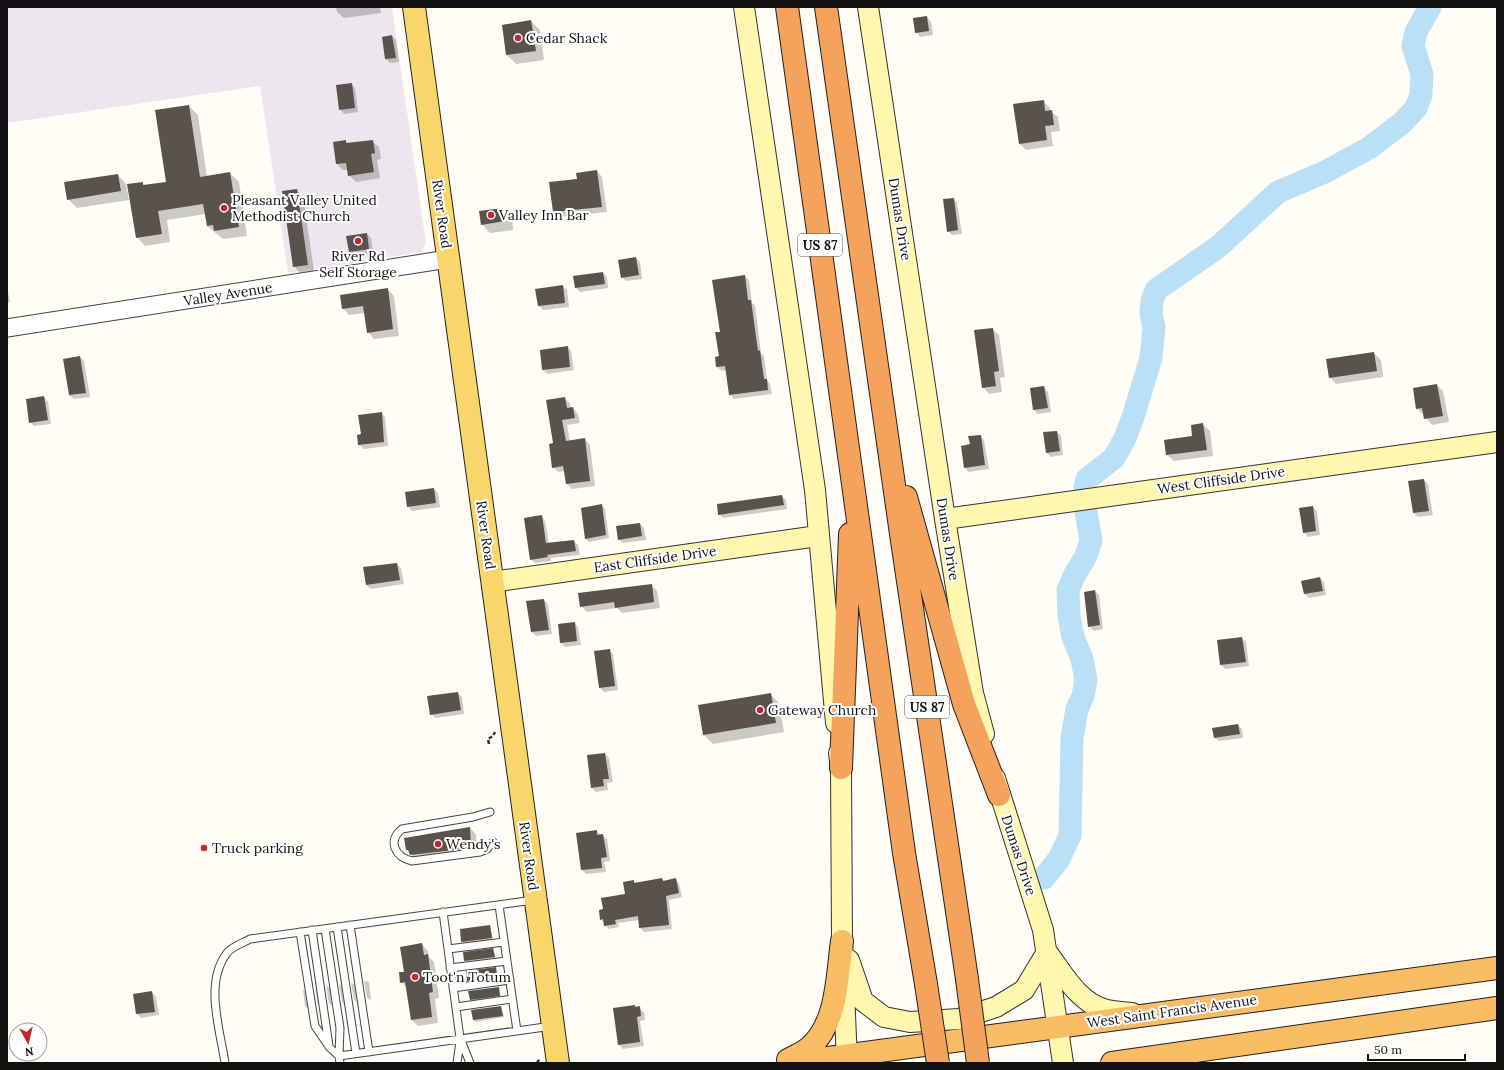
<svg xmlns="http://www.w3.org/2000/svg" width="1504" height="1070" font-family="Lora,serif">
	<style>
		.industrial { fill: #eee6ef }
		.shadow { fill: #0003 }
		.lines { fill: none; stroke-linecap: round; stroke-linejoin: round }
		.river { stroke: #b9e0f7; stroke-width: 23 }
		.building { fill: #5a524d }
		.service-casing { stroke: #444; stroke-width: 9 }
		.tertiary-casing { stroke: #444; stroke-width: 19 }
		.secondary-casing { stroke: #333; stroke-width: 22 }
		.primary-casing { stroke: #222; stroke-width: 24 }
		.trunk-casing { stroke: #222; stroke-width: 24 }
		.motorway-casing { stroke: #222; stroke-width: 24 }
		.path { stroke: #333; stroke-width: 2.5; stroke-dasharray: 4 2; stroke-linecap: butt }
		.service { stroke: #fff; stroke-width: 7 }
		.tertiary { stroke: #fff; stroke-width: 17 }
		.secondary { stroke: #fff6b0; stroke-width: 20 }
		.primary { stroke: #f9d66b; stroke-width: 22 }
		.trunk { stroke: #f7bc64; stroke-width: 22 }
		.motorway { stroke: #f5a25d; stroke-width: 22 }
		.motorway-bridge-casing { stroke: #222; stroke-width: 24; stroke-linecap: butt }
		.motorway-bridge { stroke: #f5a25d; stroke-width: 22 }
		.poi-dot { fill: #c4262e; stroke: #fff; stroke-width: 1.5 }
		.labels { text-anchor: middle; stroke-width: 4; stroke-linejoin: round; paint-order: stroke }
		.shield { fill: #fff; stroke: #585858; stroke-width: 1 }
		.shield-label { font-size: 13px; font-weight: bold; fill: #111 }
		.poi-label { font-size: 14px; fill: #111; stroke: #fff; text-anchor: start }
		.street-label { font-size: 14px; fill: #111; stroke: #fff }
	</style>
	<rect width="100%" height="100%" fill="#fffdf5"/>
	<!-- industrial -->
	<path class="industrial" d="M7,7H392L426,244L421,252L288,273L260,86L7,123Z"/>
	<!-- shadow -->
	<path class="shadow" d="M336,7H380L381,13L344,18L337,12Z
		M927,17L931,22L933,35L920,37L916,32Z
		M531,21L540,30L544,60L516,64L507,55L503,25Z
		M392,36L396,40L399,62L390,63L386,59L383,37Z
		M351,84L355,88L358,112L344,114L340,109Z
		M1043,101L1050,108V111L1058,117L1060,131L1051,132L1053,146L1026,150L1020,144Z
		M189,106L198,115L207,177L230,173L239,182L247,236L223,239L207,226L206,214L167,220L170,242L145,246L137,237L142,183L145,186L168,182Z
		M345,141L349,144L372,141L379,147L381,159L377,160L380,178L356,182L349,175L348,170H343L337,164L334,142Z
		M597,171L602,177L607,212L559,217L554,212L550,183L578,179Z
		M118,175L126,184L129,200L77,208L68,199Z
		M297,190L303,197L314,271L300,273L294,266Z
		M953,199L957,203L962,234L952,235L948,231Z
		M503,209L512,218L513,230L490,233L482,224Z
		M367,234L371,238L373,253L354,256L350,252Z
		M636,258L640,262L642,279L626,281L622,277Z
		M603,273L607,277L608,288L580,292L576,288L575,277Z
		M745,276L749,280L752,303L755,305L761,353L764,356L767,380L770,384L772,394L734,399L730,395L727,370L722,371L717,367L716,358L720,357L721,332Z
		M7,286L10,302L7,303Z
		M562,286L567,290L569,307L543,310L539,306L537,290Z
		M387,289L394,296L399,336L374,339L368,332L365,313L349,315L343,308Z
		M992,329L999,335L1005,377L1000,378L1002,392L989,394L983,387Z
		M567,347L571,351L574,370L548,374L543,370L541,351Z
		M1374,353L1381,360L1383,377L1336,384L1330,377Z
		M80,357L84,361L90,397L74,399L69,395Z
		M1437,385L1443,391L1449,422L1432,425L1417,408Z
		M1044,387L1048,392L1051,412L1038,414L1034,410L1031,389Z
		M44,397L48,402L51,424L34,426L30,422Z
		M564,398L570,403L571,409L573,408L578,414L580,423L567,425L570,442L585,439L590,445L595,486L572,489L567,484L565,471L558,472L553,467L554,444Z
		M381,413L385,417L388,446L364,449L359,445L358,436L362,435Z
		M1203,425L1210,431L1213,456L1174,461L1167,455L1165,440L1193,436Z
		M1057,432L1061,436L1063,455L1051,457L1047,453Z
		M980,436L984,440L989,469L969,472L965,468L971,445Z
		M1424,480L1428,484L1433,515L1418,517L1414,513Z
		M434,489L438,493L440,507L412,511L408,506Z
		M782,496L786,500L787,509L723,518L719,514Z
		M602,506L605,509L609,538L589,542L586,539L582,508Z
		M1313,507L1317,511L1320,535L1308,537L1304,532Z
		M541,516L545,521L549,544L574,541L578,545L580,555L551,558V561L535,563L531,559Z
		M640,524L644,528L646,540L623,543L619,539Z
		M397,564L401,568L404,584L371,589L366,585L364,568Z
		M1320,578L1324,582L1326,595L1309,598L1305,594L1303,582Z
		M651,585L657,591L660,608L622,613L617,608L587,612L581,606Z
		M1095,591L1099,595L1103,629L1094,631L1089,626Z
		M544,600L548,604L552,634L536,636L532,632Z
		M574,623L578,627L581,645L565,647L561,643L559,625Z
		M1242,638L1246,642L1249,666L1225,669L1221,665Z
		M609,650L613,654L618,690L604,692L600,688Z
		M458,693L462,697L464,714L435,718L431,714Z
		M770,694L779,703L784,732L713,744L704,735L699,706Z
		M1238,725L1242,729L1243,738L1219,741L1214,737Z
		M605,754L609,758L613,782L607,783L608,790L596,792L592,788Z
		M470,828L476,834L477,854L417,861L407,849Z
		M596,831L607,839L610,861L604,862L606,872L586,874L582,870L577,833Z
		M662,879L664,881L675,879L679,883L682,897L669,900L672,929L644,932L640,928L639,920L618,923L619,927L609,929L605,925L601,919L626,895L634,881L636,884Z
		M490,926L493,940L464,944L462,942Z
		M422,944L428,951L429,957L434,962L439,998L435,999L438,1023L418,1026L412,1020L407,987L401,982Z
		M493,949L496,959L467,963L465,961Z
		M496,968L499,978L470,982L468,981Z
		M364,981L369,982L371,1000L367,998Z
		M351,983L355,984L357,1002L354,1000Z
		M339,984L342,986L344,1004L342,1002Z
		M326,986L330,988L332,1005L329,1004Z
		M315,988L317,990L319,1006L318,1005Z
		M498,988L501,997L472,1001L471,1000Z
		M303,989L305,991L308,1008L305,1007Z
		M152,992L156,997L159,1015L141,1018L137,1014Z
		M635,1006L644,1012L645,1020L640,1021L644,1046L623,1049L619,1045Z
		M501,1007L504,1017L475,1022L473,1020Z"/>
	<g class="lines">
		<!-- river -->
		<path class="river" d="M1085,488L1087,479L1114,458L1125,438L1133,417L1151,358L1154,327L1151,313L1152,301L1156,290L1218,247L1278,192L1325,172L1369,148L1402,123L1416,108L1421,95L1422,74L1413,46L1416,32L1430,7
			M1044,878L1059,859L1070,835L1072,738L1077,709L1083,696L1086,680L1082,659L1073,637L1069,616L1068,590L1075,574L1085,558L1091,541L1085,506"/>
	</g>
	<!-- building -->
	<path class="building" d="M927,16L929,31L915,33L913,18Z
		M531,20L536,51L506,55L502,25Z
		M392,35L396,58L385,59L382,37Z
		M352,83L355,108L339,110L336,85Z
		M1044,100L1045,111L1052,110L1054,125L1045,126L1047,140L1019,144L1013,104Z
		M189,105L200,177L230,172L239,227L214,231L213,225L207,226L203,204L158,211L162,234L136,238L127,184L143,182V185L166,182L155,110Z
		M346,140V143L373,140L375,153L371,154L374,172L348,176L346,163L336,164L333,142Z
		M597,170L602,207L553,212L549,182L577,179L576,173Z
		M118,174L121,191L67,200L64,182Z
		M297,189L308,265L293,267L282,191Z
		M954,198L958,230L947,232L943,199Z
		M503,208L505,221L481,225L479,211Z
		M367,233L369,249L349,252L346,236Z
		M636,257L639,275L621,278L618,260Z
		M603,272L605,284L575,288L573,276Z
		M745,275L748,300H751L758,351L760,350L764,379H767L768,390L729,395L725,366L716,367L715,357L719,356L715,332H720L712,280Z
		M563,285L565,303L538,306L535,289Z
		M388,288L393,329L367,333L363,306L342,309L340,295Z
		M993,328L999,371L994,372L996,386L982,388L974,330Z
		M568,346L570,367L542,370L540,350Z
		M1374,352L1377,371L1329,378L1326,359Z
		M80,356L86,393L69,395L63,359Z
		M1437,384L1443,416L1424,419L1422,408L1416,409L1413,388Z
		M1044,386L1048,408L1033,410L1030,388Z
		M44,396L48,420L29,423L26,399Z
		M565,397L567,408L573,407L575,418L562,420L566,441L585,438L590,481L566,484L563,466L552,468L549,444L553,443L546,400Z
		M382,412L384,442L358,445L357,435L361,434L358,415Z
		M1203,423L1207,450L1166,455L1164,440L1192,436L1191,425Z
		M1057,431L1060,451L1046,453L1043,432Z
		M981,435L985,465L964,468L961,446L970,444L968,436Z
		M1424,479L1429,511L1413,513L1408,481Z
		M434,488L436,503L407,507L405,492Z
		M782,495L784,505L718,515L717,504Z
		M602,504L606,535L585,539L581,508Z
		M1313,506L1316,531L1303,533L1299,508Z
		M542,515L546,543L574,540L576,551L547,555L548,557L530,560L524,518Z
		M640,523L642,536L618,540L616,526Z
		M397,563L400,580L366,585L363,567Z
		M1320,577L1323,591L1304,594L1301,581Z
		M652,584L654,602L615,608L614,602L580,607L578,593Z
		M1095,590L1100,625L1088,627L1084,592Z
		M544,599L549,630L531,632L526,601Z
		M575,622L577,641L560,643L558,624Z
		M1242,637L1246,662L1220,665L1217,640Z
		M610,649L615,686L599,688L594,651Z
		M458,692L461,710L430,715L427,696Z
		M771,693L776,723L703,735L698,705Z
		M1238,724L1240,734L1214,738L1212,728Z
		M605,753L609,779H603L604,786L591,788L587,755Z
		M470,827L471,848L410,855L408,850H406L404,838Z
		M597,830V835L603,834L607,857L601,858L602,868L581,870L576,833Z
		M662,878L663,881L676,878L679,893L666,896L669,925L639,928L638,916L615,920L616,924L604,926L603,919L600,920L599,910L603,909L601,898L625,894L623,882L634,880V883Z
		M490,925L492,938L461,942L460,929Z
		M422,943L424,955L428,954L433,992L429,993L432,1017L411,1020L405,982L400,983L399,972H404L400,947Z
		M493,948L495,957L464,961L463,952Z
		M496,967L497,977L467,981L466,971Z
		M499,987L500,996L470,1000L468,991Z
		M152,991L155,1012L136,1014L133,994Z
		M635,1005V1007L640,1006L641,1016L637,1017L640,1042L618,1045L613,1008Z
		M501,1006L503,1016L473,1020L471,1010Z"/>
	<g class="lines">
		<defs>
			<path id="service" d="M490,812L473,817L402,829C387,841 395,857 412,861L480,852L487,849L493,842
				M499,905L517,1031
				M443,912L460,1038L470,1063
				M350,925L369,1052
				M337,927L356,1053
				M325,929L340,1028L339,1056
				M312,930L329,1046
				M300,932L315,1026L330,1048L339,1056
				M448,949L504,942
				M450,968L507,961
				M453,988L510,980
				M456,1007L512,999
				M225,1063C220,1029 204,983 227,953C231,947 243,943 250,939L534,900
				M340,1063L339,1056L552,1026
				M457,1063L460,1041"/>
			<path id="tertiary" d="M7,328L448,259"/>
			<path id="secondary" d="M744,7L815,490L836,723
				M868,7L945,519L973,693L984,734
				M945,519L1497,442
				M492,582L818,536
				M839,753L841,768L842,941L847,1063
				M995,778L1043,930L1063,1063
				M849,960L863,1001L884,1017L910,1022L959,1019L996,1007L1024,990L1047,952C1063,973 1079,1004 1107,1010C1115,1012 1124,1012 1132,1013"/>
			<path id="primary" d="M414,7L558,1063"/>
			<path id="trunk" d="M788,1060C795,1056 803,1053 809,1048C838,1023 837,976 842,941
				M791,1063L1497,968
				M1112,1063L1497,1008"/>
			<path id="motorway" d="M787,7L904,853L926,984
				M826,7L901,534L967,979
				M906,497L964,704L999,795
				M841,768L850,534"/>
		</defs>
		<!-- service casing -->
		<use href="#service" class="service-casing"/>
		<!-- tertiary casing -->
		<use href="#tertiary" class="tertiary-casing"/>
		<!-- secondary casing -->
		<use href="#secondary" class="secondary-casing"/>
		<!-- primary casing -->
		<use href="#primary" class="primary-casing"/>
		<!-- trunk casing -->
		<use href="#trunk" class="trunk-casing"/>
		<!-- motorway casing -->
		<use href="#motorway" class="motorway-casing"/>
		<!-- path -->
		<path class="path" d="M489,744L488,739L493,736L495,732
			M537,1063L540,1058"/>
		<!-- service -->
		<use href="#service" class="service"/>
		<!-- tertiary -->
		<use href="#tertiary" class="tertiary"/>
		<!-- secondary -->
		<use href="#secondary" class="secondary"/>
		<!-- primary -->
		<use href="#primary" class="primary"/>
		<!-- trunk -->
		<use href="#trunk" class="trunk"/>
		<!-- motorway -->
		<use href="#motorway" class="motorway"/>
		<defs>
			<path id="motorway-bridge" d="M967,979L978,1063
				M926,984L938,1063"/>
		</defs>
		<!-- motorway-bridge casing -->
		<use href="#motorway-bridge" class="motorway-bridge-casing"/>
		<!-- motorway-bridge -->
		<use href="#motorway-bridge" class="motorway-bridge"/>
	</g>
	<!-- markers -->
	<g class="poi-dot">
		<circle cx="518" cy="38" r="4"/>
		<circle cx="224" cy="208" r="4"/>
		<circle cx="491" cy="215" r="4"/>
		<circle cx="358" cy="241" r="4"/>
		<circle cx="760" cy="710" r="4"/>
		<circle cx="438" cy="844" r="4"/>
		<circle cx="204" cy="848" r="4"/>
		<circle cx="415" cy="977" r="4"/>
	</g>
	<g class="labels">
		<!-- shield labels -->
		<g class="shield">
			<rect x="798" y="234" width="44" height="22" rx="3"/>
			<rect x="905" y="696" width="44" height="22" rx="3"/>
		</g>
		<g class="shield-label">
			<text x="820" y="250">US 87</text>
			<text x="927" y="712">US 87</text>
		</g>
		<!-- poi labels -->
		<g class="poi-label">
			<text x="526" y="43">Cedar Shack</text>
			<text x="232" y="205">Pleasant Valley United<tspan x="232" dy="16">Methodist Church</tspan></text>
			<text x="499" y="220">Valley Inn Bar</text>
			<text x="358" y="261" text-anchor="middle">River Rd<tspan x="358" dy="16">Self Storage</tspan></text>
			<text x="768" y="715">Gateway Church</text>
			<text x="446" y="849">Wendy's</text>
			<text x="212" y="853">Truck parking</text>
			<text x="423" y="982">Toot'n Totum</text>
		</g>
		<!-- street labels -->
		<g class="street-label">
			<text transform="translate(442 214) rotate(82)" y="5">River Road</text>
			<text transform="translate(900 219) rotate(81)" y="5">Dumas Drive</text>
			<text transform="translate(228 294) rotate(-9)" y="5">Valley Avenue</text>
			<text transform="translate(1221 480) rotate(-8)" y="5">West Cliffside Drive</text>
			<text transform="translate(486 535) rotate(82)" y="5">River Road</text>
			<text transform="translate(948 539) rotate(81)" y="5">Dumas Drive</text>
			<text transform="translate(655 559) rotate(-8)" y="5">East Cliffside Drive</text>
			<text transform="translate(1019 855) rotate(72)" y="5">Dumas Drive</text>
			<text transform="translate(529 856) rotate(82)" y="5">River Road</text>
			<text transform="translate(1172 1011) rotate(-8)" y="5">West Saint Francis Avenue</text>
		</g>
	</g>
	<!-- border -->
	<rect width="1504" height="1070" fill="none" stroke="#111111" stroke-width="16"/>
	<!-- north arrow -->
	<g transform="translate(28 1042) rotate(172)"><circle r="19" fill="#ffffff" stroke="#a0a0a0"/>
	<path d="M0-3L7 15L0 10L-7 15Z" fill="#c4262e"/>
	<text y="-6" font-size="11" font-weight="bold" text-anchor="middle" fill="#111111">N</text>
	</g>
	<!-- scale -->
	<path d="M1368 1054v6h97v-6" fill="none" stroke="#111111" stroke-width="2"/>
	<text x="1374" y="1054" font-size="12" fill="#111111" stroke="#ffffff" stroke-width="3" paint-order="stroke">50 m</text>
</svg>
